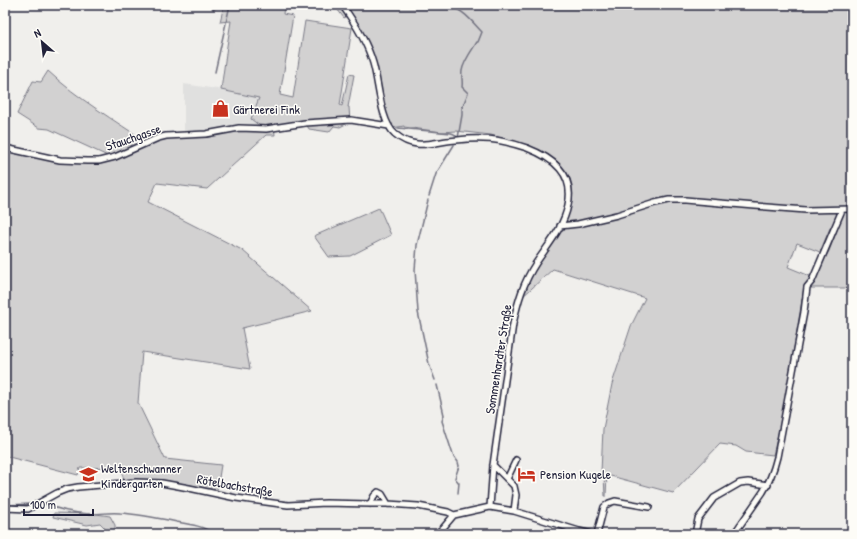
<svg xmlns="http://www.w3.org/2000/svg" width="857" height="539" font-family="'Patrick Hand',sans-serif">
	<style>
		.built { fill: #e0e0df }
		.green { fill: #d2d1d1; stroke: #7a7a86; fill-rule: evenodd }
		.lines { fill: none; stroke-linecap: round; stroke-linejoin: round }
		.stream { stroke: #737381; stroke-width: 1.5 }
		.street-casing { stroke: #22223b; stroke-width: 8 }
		.street { stroke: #fdfcf7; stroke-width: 5 }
		.labels { text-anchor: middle; stroke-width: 3; stroke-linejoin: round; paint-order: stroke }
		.poi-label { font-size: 13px; fill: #22223b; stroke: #fdfcf7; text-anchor: start }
		.street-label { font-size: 13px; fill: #22223b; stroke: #fdfcf7 }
	</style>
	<rect width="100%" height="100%" fill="#f0efec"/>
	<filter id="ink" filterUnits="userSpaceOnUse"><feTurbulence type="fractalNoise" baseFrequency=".025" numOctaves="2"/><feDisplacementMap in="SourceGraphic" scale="8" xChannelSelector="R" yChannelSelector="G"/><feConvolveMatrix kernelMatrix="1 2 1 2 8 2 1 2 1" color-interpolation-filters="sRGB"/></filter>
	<g filter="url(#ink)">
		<!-- built -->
		<path class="built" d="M184,84L217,89L259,98L261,127L206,132L184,133Z"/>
		<!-- green -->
		<path class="green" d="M224,5H284L283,14L293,16L280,95L293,98L305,21L352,28L340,105L342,106L349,74L354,75L348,107H349L350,122L340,127L334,126L329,132L309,129L305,122L274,126L275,135H266L207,189L157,183L148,202L242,250L312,311L242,328L250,369L142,352L138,403L165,459L221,465L217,490L179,483L161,480H124L120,467L80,468L78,475L5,456V161L11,150L60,161L112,158L49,129L39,128L17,114L33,81L41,82L48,71C78,99 114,120 148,143L167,138L207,137L239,130L261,127L251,119L259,98L221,90L227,46L231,21L220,22Z
			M334,5H340L347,16L344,18Z
			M344,5H852V288H804L784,409L773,455L746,452L736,446L720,444L673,493L607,475L606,496H605L604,476L601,472L603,429L612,384L631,326L645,298L553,269L521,298L537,264L559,231L570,185L564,169L557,161L538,150L518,143L491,135L456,131L442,132L404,127V126L392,128C380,103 379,75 370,50C365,33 354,19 344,5ZM830,228L837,230L829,251L818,271L813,285L808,283L810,276L788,267L797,243L820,252Z
			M379,208L382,214L391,235L350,256L329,257L314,236Z
			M54,513L96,514L110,516L115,525V534H104V527L100,523L87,525L53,517Z"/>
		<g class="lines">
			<!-- stream -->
			<path class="stream" d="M214,5L212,8L214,9L220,5
				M437,5C442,9 447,7 453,8C465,11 474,24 482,32L478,42H477C472,50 463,62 462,71C461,76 463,81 462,87L468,93L462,108V115L458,138
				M215,72L230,5
				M398,128L451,133L454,134L458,138
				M429,196L436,174L454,145
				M428,200L417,245L415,270L418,312L429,364L435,380
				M437,385L444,415L442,421L453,455L458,462L459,466L455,478L459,483L458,493
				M42,503C56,509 73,513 89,514C99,514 109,512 120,513C139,514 158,518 177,522C189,524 204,526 214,534
				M5,505L31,504"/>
			<defs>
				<path id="street" d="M342,5C355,23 367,42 373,63C379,83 380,121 395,134C413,149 427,144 447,141C459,140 471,138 483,139C498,139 512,143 527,148C553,158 575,174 568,205C564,227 548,245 536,263C523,283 518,301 513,324L493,465L490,507
					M5,148L60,160L87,161H99L115,157L158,138L166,136L206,134L239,128L266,129L305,123L351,120L389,126
					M560,226L578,224L617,215L655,203L669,200H685L755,206L806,210L852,209
					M493,465L514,486L516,495L514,511
					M507,479L516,460
					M370,504L374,496L378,492L382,494L388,504
					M5,508L28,509L57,493L67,489L78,487L136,482L162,483L189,488L236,498L288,505L326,503L370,504H388L418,506L448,512L454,515
					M436,534L443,528L454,515L490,507L514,511L579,531L592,534
					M597,534L604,507L609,503L615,501L649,507
					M695,534L698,519L714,498L740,483L748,482L768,485
					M734,534L763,492C770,481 774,469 777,457L804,312L807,287L812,281L842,210"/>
			</defs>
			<!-- street casing -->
			<use href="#street" class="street-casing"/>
			<!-- street -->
			<use href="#street" class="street"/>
		</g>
	</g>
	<!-- icons -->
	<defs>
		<symbol id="shop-bare" viewBox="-9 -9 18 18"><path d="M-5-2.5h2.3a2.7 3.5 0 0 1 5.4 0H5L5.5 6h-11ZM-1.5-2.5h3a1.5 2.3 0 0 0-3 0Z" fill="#c8321e" stroke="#fdfcf7" stroke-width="2.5" paint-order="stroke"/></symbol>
		<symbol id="hotel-bare" viewBox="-9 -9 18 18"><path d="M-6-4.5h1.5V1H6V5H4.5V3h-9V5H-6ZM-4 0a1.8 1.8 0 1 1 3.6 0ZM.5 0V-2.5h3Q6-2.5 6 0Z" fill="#c8321e" stroke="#fdfcf7" stroke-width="2.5" paint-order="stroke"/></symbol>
		<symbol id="school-bare" viewBox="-9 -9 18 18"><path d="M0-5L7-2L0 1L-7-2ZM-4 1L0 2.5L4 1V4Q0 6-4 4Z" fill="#c8321e" stroke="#fdfcf7" stroke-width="2.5" paint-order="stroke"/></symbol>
	</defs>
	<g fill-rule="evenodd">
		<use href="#shop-bare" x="208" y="96" width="25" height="25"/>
		<use href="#hotel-bare" x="514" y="462" width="25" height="25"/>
		<use href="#school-bare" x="76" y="462" width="25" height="25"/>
	</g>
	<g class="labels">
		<!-- poi labels -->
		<g class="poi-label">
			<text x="233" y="114">Gärtnerei Fink</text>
			<text x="101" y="473">Weltenschwanner<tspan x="101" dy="15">Kindergarten</tspan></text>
			<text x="540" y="479">Pension Kugele</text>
		</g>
		<!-- street labels -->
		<g class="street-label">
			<text transform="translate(133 137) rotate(-19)" y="5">Stauchgasse</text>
			<text transform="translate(498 359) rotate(-81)" y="5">Sommenhardter Straße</text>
			<text transform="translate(235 485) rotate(10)" y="5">Rötelbachstraße</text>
		</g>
	</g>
	<!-- margin -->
	<rect width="857" height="539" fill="none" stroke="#fdfcf7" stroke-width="20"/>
	<rect x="10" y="10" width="837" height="519" fill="none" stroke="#22223b" stroke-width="1.5" filter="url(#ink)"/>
	<!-- north arrow -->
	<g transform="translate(42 42) rotate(332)" stroke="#fdfcf7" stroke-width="3" paint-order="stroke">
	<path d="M0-3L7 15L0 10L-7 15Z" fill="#22223b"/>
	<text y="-6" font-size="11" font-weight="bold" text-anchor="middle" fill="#22223b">N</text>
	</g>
	<!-- scale -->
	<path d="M24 509v6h69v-6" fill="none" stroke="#22223b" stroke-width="2"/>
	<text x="30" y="509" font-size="12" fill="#22223b" stroke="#fdfcf7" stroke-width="3" paint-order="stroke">100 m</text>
</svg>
